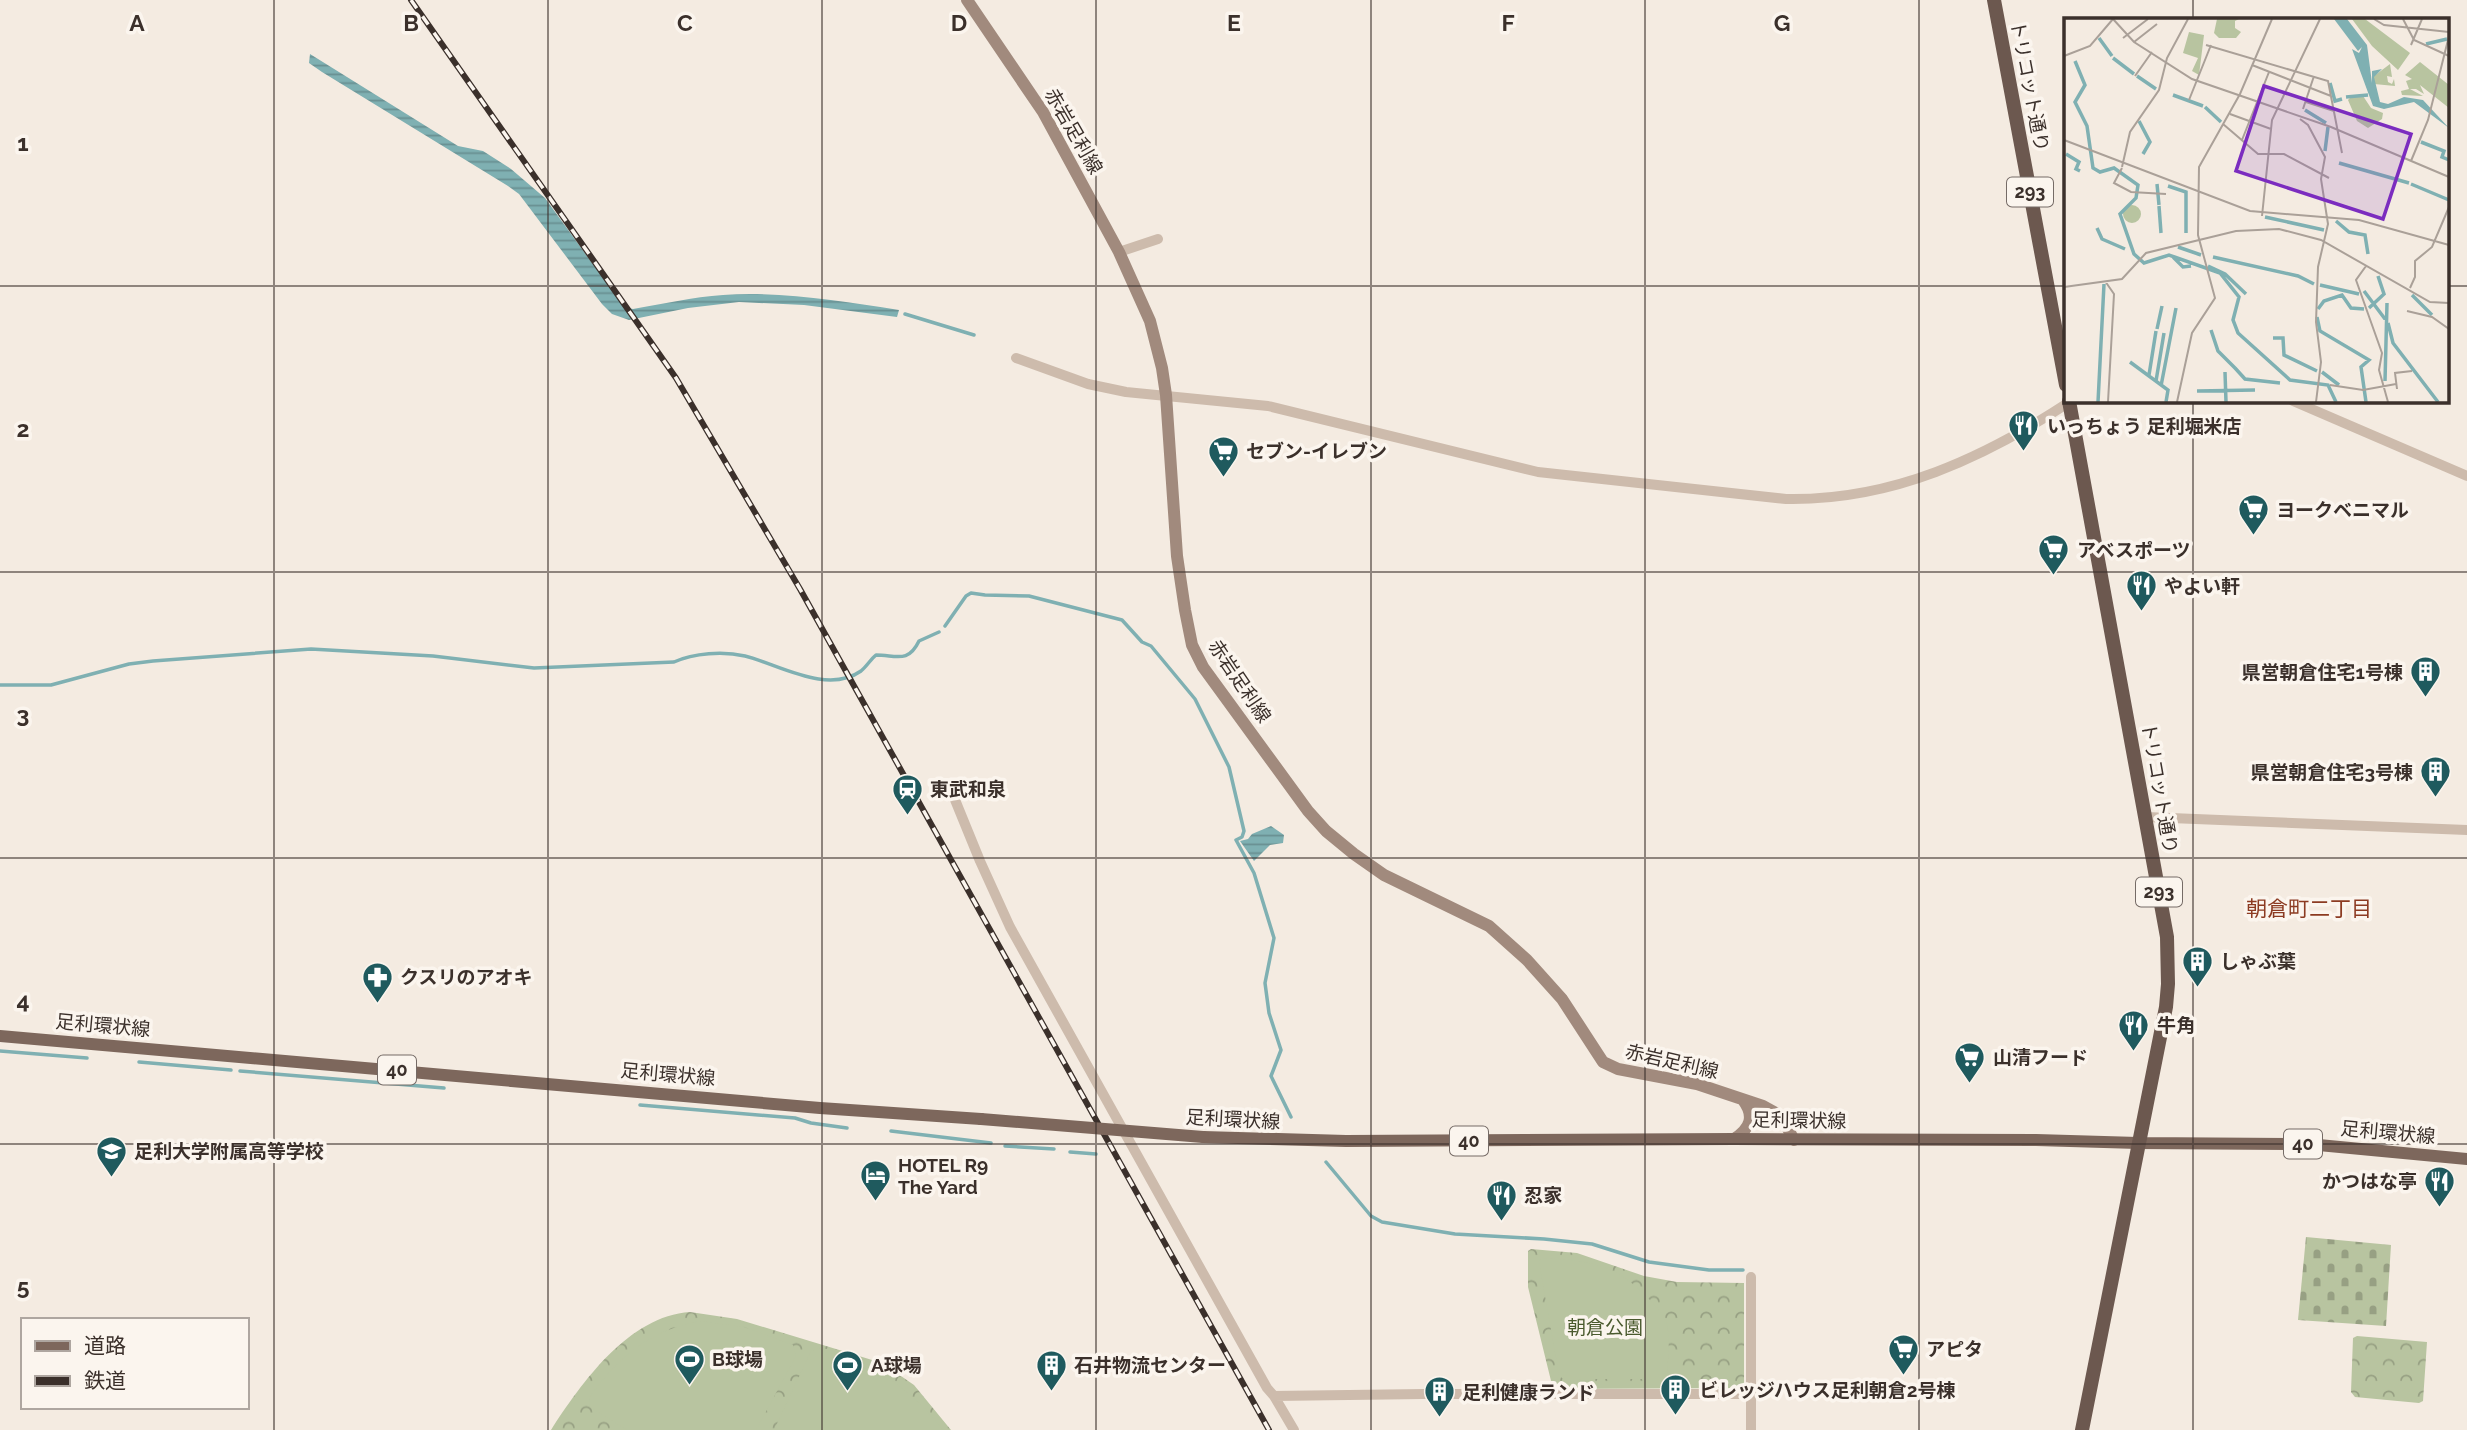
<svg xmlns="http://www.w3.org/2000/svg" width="2467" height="1430" font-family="Raleway,'Noto Sans JP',sans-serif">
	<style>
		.cemetery { fill: url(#cemetery-stones) }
		.park { fill: url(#park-crowns) }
		.garden { fill: #b8c4a0 }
		.water { fill: url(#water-rules) }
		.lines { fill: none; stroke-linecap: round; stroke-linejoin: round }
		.stream { stroke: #7fb0b2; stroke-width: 3.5 }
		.tertiary { stroke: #cdbbac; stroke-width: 10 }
		.secondary { stroke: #a18a7d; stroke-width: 12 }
		.primary { stroke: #7d675c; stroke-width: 12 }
		.trunk { stroke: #6c584f; stroke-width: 14 }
		.rail-casing { stroke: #3b302b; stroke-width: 6 }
		.rail { stroke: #fbf5ee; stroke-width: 3.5; stroke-dasharray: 10; stroke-linecap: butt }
		.primary-bridge { stroke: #7d675c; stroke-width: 12 }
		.grid { fill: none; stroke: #3b302b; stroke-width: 2; stroke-opacity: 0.55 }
		.labels { text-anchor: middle; stroke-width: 7; stroke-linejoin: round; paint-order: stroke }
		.shield { fill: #fbf5ee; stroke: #756b66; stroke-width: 2 }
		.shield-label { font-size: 18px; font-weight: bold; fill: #3b302b }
		.street-label { font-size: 19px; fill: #3b302b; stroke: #fbf5ee }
		.poi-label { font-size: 19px; font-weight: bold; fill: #3b302b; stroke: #fbf5ee; text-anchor: start }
		.park-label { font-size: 19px; fill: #4a5a2e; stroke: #fbf5ee }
		.neighbourhood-label { font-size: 21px; fill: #8c3b22; stroke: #fbf5ee }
		.inset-river { fill: none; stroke: #7fb0b2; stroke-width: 3.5 }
		.inset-road { fill: none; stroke: #aaa098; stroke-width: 2 }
		.view { fill: #7b2cbf; fill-opacity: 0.15; stroke: #7b2cbf; stroke-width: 3.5 }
		.inset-edge { fill: none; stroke: #3b302b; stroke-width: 3.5 }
		.grid-label { font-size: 23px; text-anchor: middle; font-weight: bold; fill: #3b302b; stroke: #fbf5ee; stroke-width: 7; stroke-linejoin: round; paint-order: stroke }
	</style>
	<defs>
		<pattern id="cemetery-stones" width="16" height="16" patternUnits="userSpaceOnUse" patternTransform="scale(1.75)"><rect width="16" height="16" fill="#b8c4a0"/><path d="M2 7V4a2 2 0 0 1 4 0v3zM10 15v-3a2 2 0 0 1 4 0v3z" fill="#97a083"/></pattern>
		<pattern id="park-crowns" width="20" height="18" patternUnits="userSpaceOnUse" patternTransform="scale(1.75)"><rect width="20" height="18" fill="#b8c4a0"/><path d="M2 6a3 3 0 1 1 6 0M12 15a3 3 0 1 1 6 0" fill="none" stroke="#97a083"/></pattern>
		<pattern id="water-rules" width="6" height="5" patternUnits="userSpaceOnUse" patternTransform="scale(1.75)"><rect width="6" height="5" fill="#7fb0b2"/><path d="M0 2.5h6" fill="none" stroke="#699091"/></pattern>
	</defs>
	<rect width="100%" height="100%" fill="#f4ebe1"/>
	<!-- cemetery -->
	<path class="cemetery" d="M2306,1237L2391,1245L2386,1326L2298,1320Z"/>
	<!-- park -->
	<path class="park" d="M1531,1249L1577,1253L1644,1276L1677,1282L1744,1283V1385L1738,1388L1553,1389L1528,1287V1251Z
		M690,1312L737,1319L882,1363L914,1385L951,1430H551C582,1382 629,1316 690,1312Z
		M2357,1336L2427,1342L2423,1401L2419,1403L2355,1397L2351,1392L2353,1338Z"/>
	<!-- garden -->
	<path class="garden" d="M1542,1258C1589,1260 1616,1264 1649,1299C1656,1307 1665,1315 1667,1325C1671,1342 1667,1363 1667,1379H1582L1567,1383L1559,1375L1539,1262Z
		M700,1321L744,1327L793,1345L796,1356L756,1430H627L590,1407L589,1398C618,1357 650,1330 700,1321Z
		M820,1348C863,1353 918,1395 943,1430H774L811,1351Z"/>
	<!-- water -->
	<path class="water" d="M310,54L458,146L483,151L511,169L545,198L624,307L633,309C662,304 693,297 723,295C781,291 841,301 899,310L897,317L804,305L739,302L688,308L629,320L612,314L602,304L519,194L508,186L322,72L309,63Z
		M1271,826L1284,835L1283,843L1270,845L1254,861L1240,841L1248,839L1252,834Z"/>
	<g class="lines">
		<!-- stream -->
		<path class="stream" d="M905,314L974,335
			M945,626L966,596L971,593L985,595L1029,596L1122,620L1142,642L1151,646L1195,699L1229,767L1244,831L1242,837L1236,840L1254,873L1274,938L1265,983L1269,1013L1281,1050L1271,1076L1291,1117
			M0,685H51L129,664L153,661L311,649L433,656L534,668L674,662C694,653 723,651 745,656C778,664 827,695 861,671C867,666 870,660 876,655C896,655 908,664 919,641L939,632
			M0,1051L87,1058
			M139,1062L231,1070
			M240,1071L444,1088
			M640,1105L795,1118L811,1123L847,1128
			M891,1131L991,1143
			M1005,1146L1054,1149
			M1070,1152L1096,1154
			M1326,1162L1371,1216L1382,1222L1455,1234L1544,1239L1592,1244L1649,1262L1709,1270H1743"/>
		<!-- tertiary -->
		<path class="tertiary" d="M1119,252L1158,239
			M1016,358L1088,384L1126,392L1268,406L1538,472L1786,499C1892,501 1984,458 2071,401
			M2293,401L2467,476
			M951,790L980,861L1010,927L1267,1388L1274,1396L1294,1430
			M2146,817L2467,830
			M1274,1396L1423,1394H1751
			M1751,1430V1277"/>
		<!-- secondary -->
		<path class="secondary" d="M967,0L1043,112L1119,252L1150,321L1162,368L1166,395L1177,556L1185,610L1192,645L1203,667L1308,811L1326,831L1354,854L1384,875L1489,926L1527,960L1562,999L1603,1062L1618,1069L1697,1084L1763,1106L1781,1116L1794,1140
			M1734,1139C1751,1128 1755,1116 1743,1100"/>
		<!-- primary -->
		<path class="primary" d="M0,1036L820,1108L981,1119
			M1203,1137L1346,1141L1734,1139L2036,1140L2138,1143L2308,1144L2467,1159"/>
		<!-- trunk -->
		<path class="trunk" d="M1994,0L2066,385
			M2069,401L2167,937L2168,984L2166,1007L2082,1430"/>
		<defs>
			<path id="rail" d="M411,0L676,378L800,589L1269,1430"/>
		</defs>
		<!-- rail casing -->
		<use href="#rail" class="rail-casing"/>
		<!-- rail -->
		<use href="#rail" class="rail"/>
		<!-- primary-bridge -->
		<path class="primary-bridge" d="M981,1119L1203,1137"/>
	</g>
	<!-- grid -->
	<path class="grid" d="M274,0V1430M548,0V1430M822,0V1430M1096,0V1430M1371,0V1430M1645,0V1430M1919,0V1430M2193,0V19M0,286H2066M2448,286H2467M2193,401V1430M0,572H2467M0,858H2467M0,1144H2467"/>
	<!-- icons -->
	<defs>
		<symbol id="restaurant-pin" viewBox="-11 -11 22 30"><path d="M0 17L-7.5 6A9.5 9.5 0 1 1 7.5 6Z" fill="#1f5a5e" stroke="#fbf5ee"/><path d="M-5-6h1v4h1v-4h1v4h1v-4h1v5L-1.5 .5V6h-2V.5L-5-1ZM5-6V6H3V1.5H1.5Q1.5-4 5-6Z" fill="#fff"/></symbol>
		<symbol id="supermarket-pin" viewBox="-11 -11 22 30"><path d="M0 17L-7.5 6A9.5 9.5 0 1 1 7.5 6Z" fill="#1f5a5e" stroke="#fbf5ee"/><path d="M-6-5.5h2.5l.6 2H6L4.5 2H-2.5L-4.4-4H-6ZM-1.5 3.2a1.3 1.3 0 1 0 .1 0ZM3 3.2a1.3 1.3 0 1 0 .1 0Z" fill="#fff"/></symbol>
		<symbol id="building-pin" viewBox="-11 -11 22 30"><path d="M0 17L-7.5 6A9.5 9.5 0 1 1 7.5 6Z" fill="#1f5a5e" stroke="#fbf5ee"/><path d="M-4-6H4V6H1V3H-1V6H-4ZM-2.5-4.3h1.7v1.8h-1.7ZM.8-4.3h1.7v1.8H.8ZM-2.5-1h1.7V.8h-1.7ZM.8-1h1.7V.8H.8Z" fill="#fff"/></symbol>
		<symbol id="station-pin" viewBox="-11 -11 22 30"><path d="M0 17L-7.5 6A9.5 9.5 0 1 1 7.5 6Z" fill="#1f5a5e" stroke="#fbf5ee"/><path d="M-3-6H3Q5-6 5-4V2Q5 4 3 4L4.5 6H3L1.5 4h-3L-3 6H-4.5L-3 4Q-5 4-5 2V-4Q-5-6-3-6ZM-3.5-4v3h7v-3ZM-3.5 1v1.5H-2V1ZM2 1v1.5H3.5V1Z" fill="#fff"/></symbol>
		<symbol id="pharmacy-pin" viewBox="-11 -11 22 30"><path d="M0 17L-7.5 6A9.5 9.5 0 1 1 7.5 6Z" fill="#1f5a5e" stroke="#fbf5ee"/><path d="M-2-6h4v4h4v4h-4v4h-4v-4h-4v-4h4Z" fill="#fff"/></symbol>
		<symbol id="school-pin" viewBox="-11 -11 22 30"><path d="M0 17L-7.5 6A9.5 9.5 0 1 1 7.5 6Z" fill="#1f5a5e" stroke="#fbf5ee"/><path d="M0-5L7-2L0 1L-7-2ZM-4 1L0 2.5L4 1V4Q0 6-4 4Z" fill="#fff"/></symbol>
		<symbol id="hotel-pin" viewBox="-11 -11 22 30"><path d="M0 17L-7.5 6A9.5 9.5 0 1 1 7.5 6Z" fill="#1f5a5e" stroke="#fbf5ee"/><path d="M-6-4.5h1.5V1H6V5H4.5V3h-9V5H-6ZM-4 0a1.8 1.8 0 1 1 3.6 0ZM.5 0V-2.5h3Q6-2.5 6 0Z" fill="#fff"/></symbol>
		<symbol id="stadium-pin" viewBox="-11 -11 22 30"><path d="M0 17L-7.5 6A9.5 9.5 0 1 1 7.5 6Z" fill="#1f5a5e" stroke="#fbf5ee"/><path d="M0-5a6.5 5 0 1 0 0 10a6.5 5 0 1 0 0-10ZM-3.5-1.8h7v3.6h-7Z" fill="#fff"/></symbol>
	</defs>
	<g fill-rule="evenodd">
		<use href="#restaurant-pin" x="2006" y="408" width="35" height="47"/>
		<use href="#supermarket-pin" x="1206" y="434" width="35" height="47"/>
		<use href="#supermarket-pin" x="2236" y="492" width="35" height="47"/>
		<use href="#supermarket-pin" x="2036" y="532" width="35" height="47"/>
		<use href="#restaurant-pin" x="2124" y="568" width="35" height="47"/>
		<use href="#building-pin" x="2408" y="654" width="35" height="47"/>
		<use href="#building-pin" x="2418" y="754" width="35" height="47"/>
		<use href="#station-pin" x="890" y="772" width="35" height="47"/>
		<use href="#building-pin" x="2180" y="944" width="35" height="47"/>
		<use href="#pharmacy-pin" x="360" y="960" width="35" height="47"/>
		<use href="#restaurant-pin" x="2116" y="1008" width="35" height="47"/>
		<use href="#supermarket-pin" x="1952" y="1040" width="35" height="47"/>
		<use href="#school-pin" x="94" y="1134" width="35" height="47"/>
		<use href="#hotel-pin" x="858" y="1158" width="35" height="47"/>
		<use href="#restaurant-pin" x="2422" y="1164" width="35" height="47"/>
		<use href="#restaurant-pin" x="1484" y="1178" width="35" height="47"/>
		<use href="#supermarket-pin" x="1886" y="1332" width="35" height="47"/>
		<use href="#stadium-pin" x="672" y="1342" width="35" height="47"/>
		<use href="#stadium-pin" x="830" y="1348" width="35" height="47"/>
		<use href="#building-pin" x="1034" y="1348" width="35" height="47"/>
		<use href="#building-pin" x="1658" y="1372" width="35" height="47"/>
		<use href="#building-pin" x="1422" y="1374" width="35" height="47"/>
	</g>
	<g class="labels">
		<!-- shield labels -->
		<g class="shield">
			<rect x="2007" y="177.5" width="46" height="29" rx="5"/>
			<rect x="2136" y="877.5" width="46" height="29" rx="5"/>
			<rect x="378" y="1055.5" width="38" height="29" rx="5"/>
			<rect x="1450" y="1126.5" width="38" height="29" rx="5"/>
			<rect x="2284" y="1129.5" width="38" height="29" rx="5"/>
		</g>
		<g class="shield-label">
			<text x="2030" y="198">293</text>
			<text x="2159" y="898">293</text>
			<text x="397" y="1076">40</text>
			<text x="1469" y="1147">40</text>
			<text x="2303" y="1150">40</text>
		</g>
		<!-- street labels -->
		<g class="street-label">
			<text transform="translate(2030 86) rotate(79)" y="7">トリコット通り</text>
			<text transform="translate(1074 131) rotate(60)" y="7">赤岩足利線</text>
			<text transform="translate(1240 681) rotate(56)" y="7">赤岩足利線</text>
			<text transform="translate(2160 788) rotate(80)" y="7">トリコット通り</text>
			<text transform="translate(103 1025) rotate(5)" y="7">足利環状線</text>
			<text transform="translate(1672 1061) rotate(13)" y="7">赤岩足利線</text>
			<text transform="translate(668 1074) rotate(5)" y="7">足利環状線</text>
			<text transform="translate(1233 1119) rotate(3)" y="7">足利環状線</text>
			<text transform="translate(1799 1120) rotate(1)" y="7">足利環状線</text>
			<text transform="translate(2388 1132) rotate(5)" y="7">足利環状線</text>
		</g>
		<!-- poi labels -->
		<g class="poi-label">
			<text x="2047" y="433">いっちょう 足利堀米店</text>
			<text x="1246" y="458">セブン-イレブン</text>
			<text x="2276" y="517">ヨークベニマル</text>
			<text x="2077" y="557">アベスポーツ</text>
			<text x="2164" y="593">やよい軒</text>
			<text x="2403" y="679" text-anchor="end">県営朝倉住宅1号棟</text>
			<text x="2413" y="779" text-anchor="end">県営朝倉住宅3号棟</text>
			<text x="930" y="796">東武和泉</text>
			<text x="2220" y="968">しゃぶ葉</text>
			<text x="400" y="984">クスリのアオキ</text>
			<text x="2157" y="1032">牛角</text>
			<text x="1993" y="1064">山清フード</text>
			<text x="134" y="1158">足利大学附属高等学校</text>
			<text x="898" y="1172">HOTEL R9<tspan x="898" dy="22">The Yard</tspan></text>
			<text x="2417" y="1188" text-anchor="end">かつはな亭</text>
			<text x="1524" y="1202">忍家</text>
			<text x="1926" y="1356">アピタ</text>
			<text x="712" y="1366">B球場</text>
			<text x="871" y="1372">A球場</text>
			<text x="1074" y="1372">石井物流センター</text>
			<text x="1699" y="1397">ビレッジハウス足利朝倉2号棟</text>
			<text x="1462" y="1399">足利健康ランド</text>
		</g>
		<!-- park labels -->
		<g class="park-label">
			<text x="1605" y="1334">朝倉公園</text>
		</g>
		<!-- neighbourhood labels -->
		<g class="neighbourhood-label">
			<text x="2309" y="916">朝倉町二丁目</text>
		</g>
	</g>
	<!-- overview -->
	<g transform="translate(2064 18)">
		<rect width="385" height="385" fill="#f4ebe1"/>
		<path d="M59 196a9 9 0 1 1 18 0a9 9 0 1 1-18 0Z" fill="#b8c4a0"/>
		<path d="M153,1H175L171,3V10L177,14L172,20H155L150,15ZM125,14L140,17L135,57L128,53L134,40L119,35ZM326,46L328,59L323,58L324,64L328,66L330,61L331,68L310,66V58Z" fill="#b8c4a0"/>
		<path d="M288,78H299L307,90L319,95L318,101L304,110L293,103L284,82Z" fill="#b8c4a0"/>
		<path d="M288,1H301L346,35L334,52L308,28ZM356,44L385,67V90L356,67L360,76L352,71H346L359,78L338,77L337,73L345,71L342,63L348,61L341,57ZM299,95L301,101L313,95L318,100L303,109L290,97Z" fill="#b8c4a0"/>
		<path d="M270,1H283L303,27L308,65V53L318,51L310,59L316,84L324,86L340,79L359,82L385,110L350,84L320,91L309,88L288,31L295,35L298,29L294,33Z" fill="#7fb0b2"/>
		<path class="inset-river" d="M35,20L48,38M362,26L383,21M49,40L70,56M11,43L21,67L11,84L23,108L29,150L36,154L50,150L74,167L72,180L56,196L70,236L80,245L105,237L156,255L175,279L169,302L174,315L226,362L264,367L272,384M73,58L92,71M266,65L271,83L278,81M109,77L139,88M282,79L304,77M141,89L157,104M241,92L262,105M75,103L86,124L79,136M357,124L380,133L378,139L385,142M261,133L264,109M2,136L15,144L12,151L16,153M275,145L345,165M93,166L95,187M347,166L385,182M104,168L122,174V215M95,188L97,215M201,199L260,212M272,203L285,214L301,217L304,236M33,210L38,221L61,231M114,229L137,237M109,239L119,249L127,248M149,239L234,258L250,266M144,248L161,256L182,276M256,267L295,276M300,273L321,301M348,277L368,297M305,290L320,276L314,258M254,291L260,283L278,277L287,290L300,291M253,299L256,313L305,342L297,349L302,384M324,305L329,325L374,384M93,311L98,288M147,312L154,333L171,350M209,320H219L220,337L253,353M66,344L104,372L102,384M171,350L181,361L216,365M161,354L162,384M258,354L275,367M85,357L92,313M92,363L100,315M321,363L323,285M97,368L112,290M133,373L191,372M34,384L40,266"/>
		<path class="inset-road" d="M49,1L70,24L128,61L267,109L385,159M310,1L320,7L385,14M339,1L350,22L385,38M59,20L84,1M70,24L93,6M142,27L264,63L278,135M347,27L358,1M0,38L26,28L49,1M188,47L267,78M71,58L88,34M125,82L147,27M242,84L270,93M239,91L250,58M166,96L207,111M236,101L244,107L261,139L257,161L264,206L254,249L252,304L257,344L252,384M159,106L194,136H220L265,160M0,122L186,193L295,202L385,227M178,122L205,54M347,143L364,102L385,18M58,149L66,114L95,72L103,40L124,1M58,150L50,165L67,174L102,176M198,198L208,102L256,1M302,248L292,262L318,335L315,352L324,384M41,263L50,276L44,384M0,269L58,261L82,235L172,213L215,211L257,222L366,284L385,285M346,270L351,259V243L368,229L385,189M343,293L368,299L385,311M266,367L299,372L332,366M333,371L331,355L348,353M113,384L128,315L151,280L134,217L135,149L176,76L208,1"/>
		<path class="view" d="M200,68L347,116L319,201L172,153Z"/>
		<rect width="385" height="385" class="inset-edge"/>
	</g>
	<g class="grid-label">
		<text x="137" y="31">A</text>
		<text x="411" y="31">B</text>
		<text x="685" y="31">C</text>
		<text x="959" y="31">D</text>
		<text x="1234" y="31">E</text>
		<text x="1508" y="31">F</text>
		<text x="1782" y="31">G</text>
		<text x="23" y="151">1</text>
		<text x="23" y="437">2</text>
		<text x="23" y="723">3</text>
		<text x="23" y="1009">4</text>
		<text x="23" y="1295">5</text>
	</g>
	<!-- legend -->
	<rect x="21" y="1318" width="228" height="91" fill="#fbf5ee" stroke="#aea6a0" stroke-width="2"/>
	<rect x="35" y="1341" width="35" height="10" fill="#7d675c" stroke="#aea6a0" stroke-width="2"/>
	<text x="84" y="1353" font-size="21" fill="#3b302b">道路</text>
	<rect x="35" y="1376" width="35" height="10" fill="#3b302b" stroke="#aea6a0" stroke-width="2"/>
	<text x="84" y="1388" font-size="21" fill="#3b302b">鉄道</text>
</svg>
